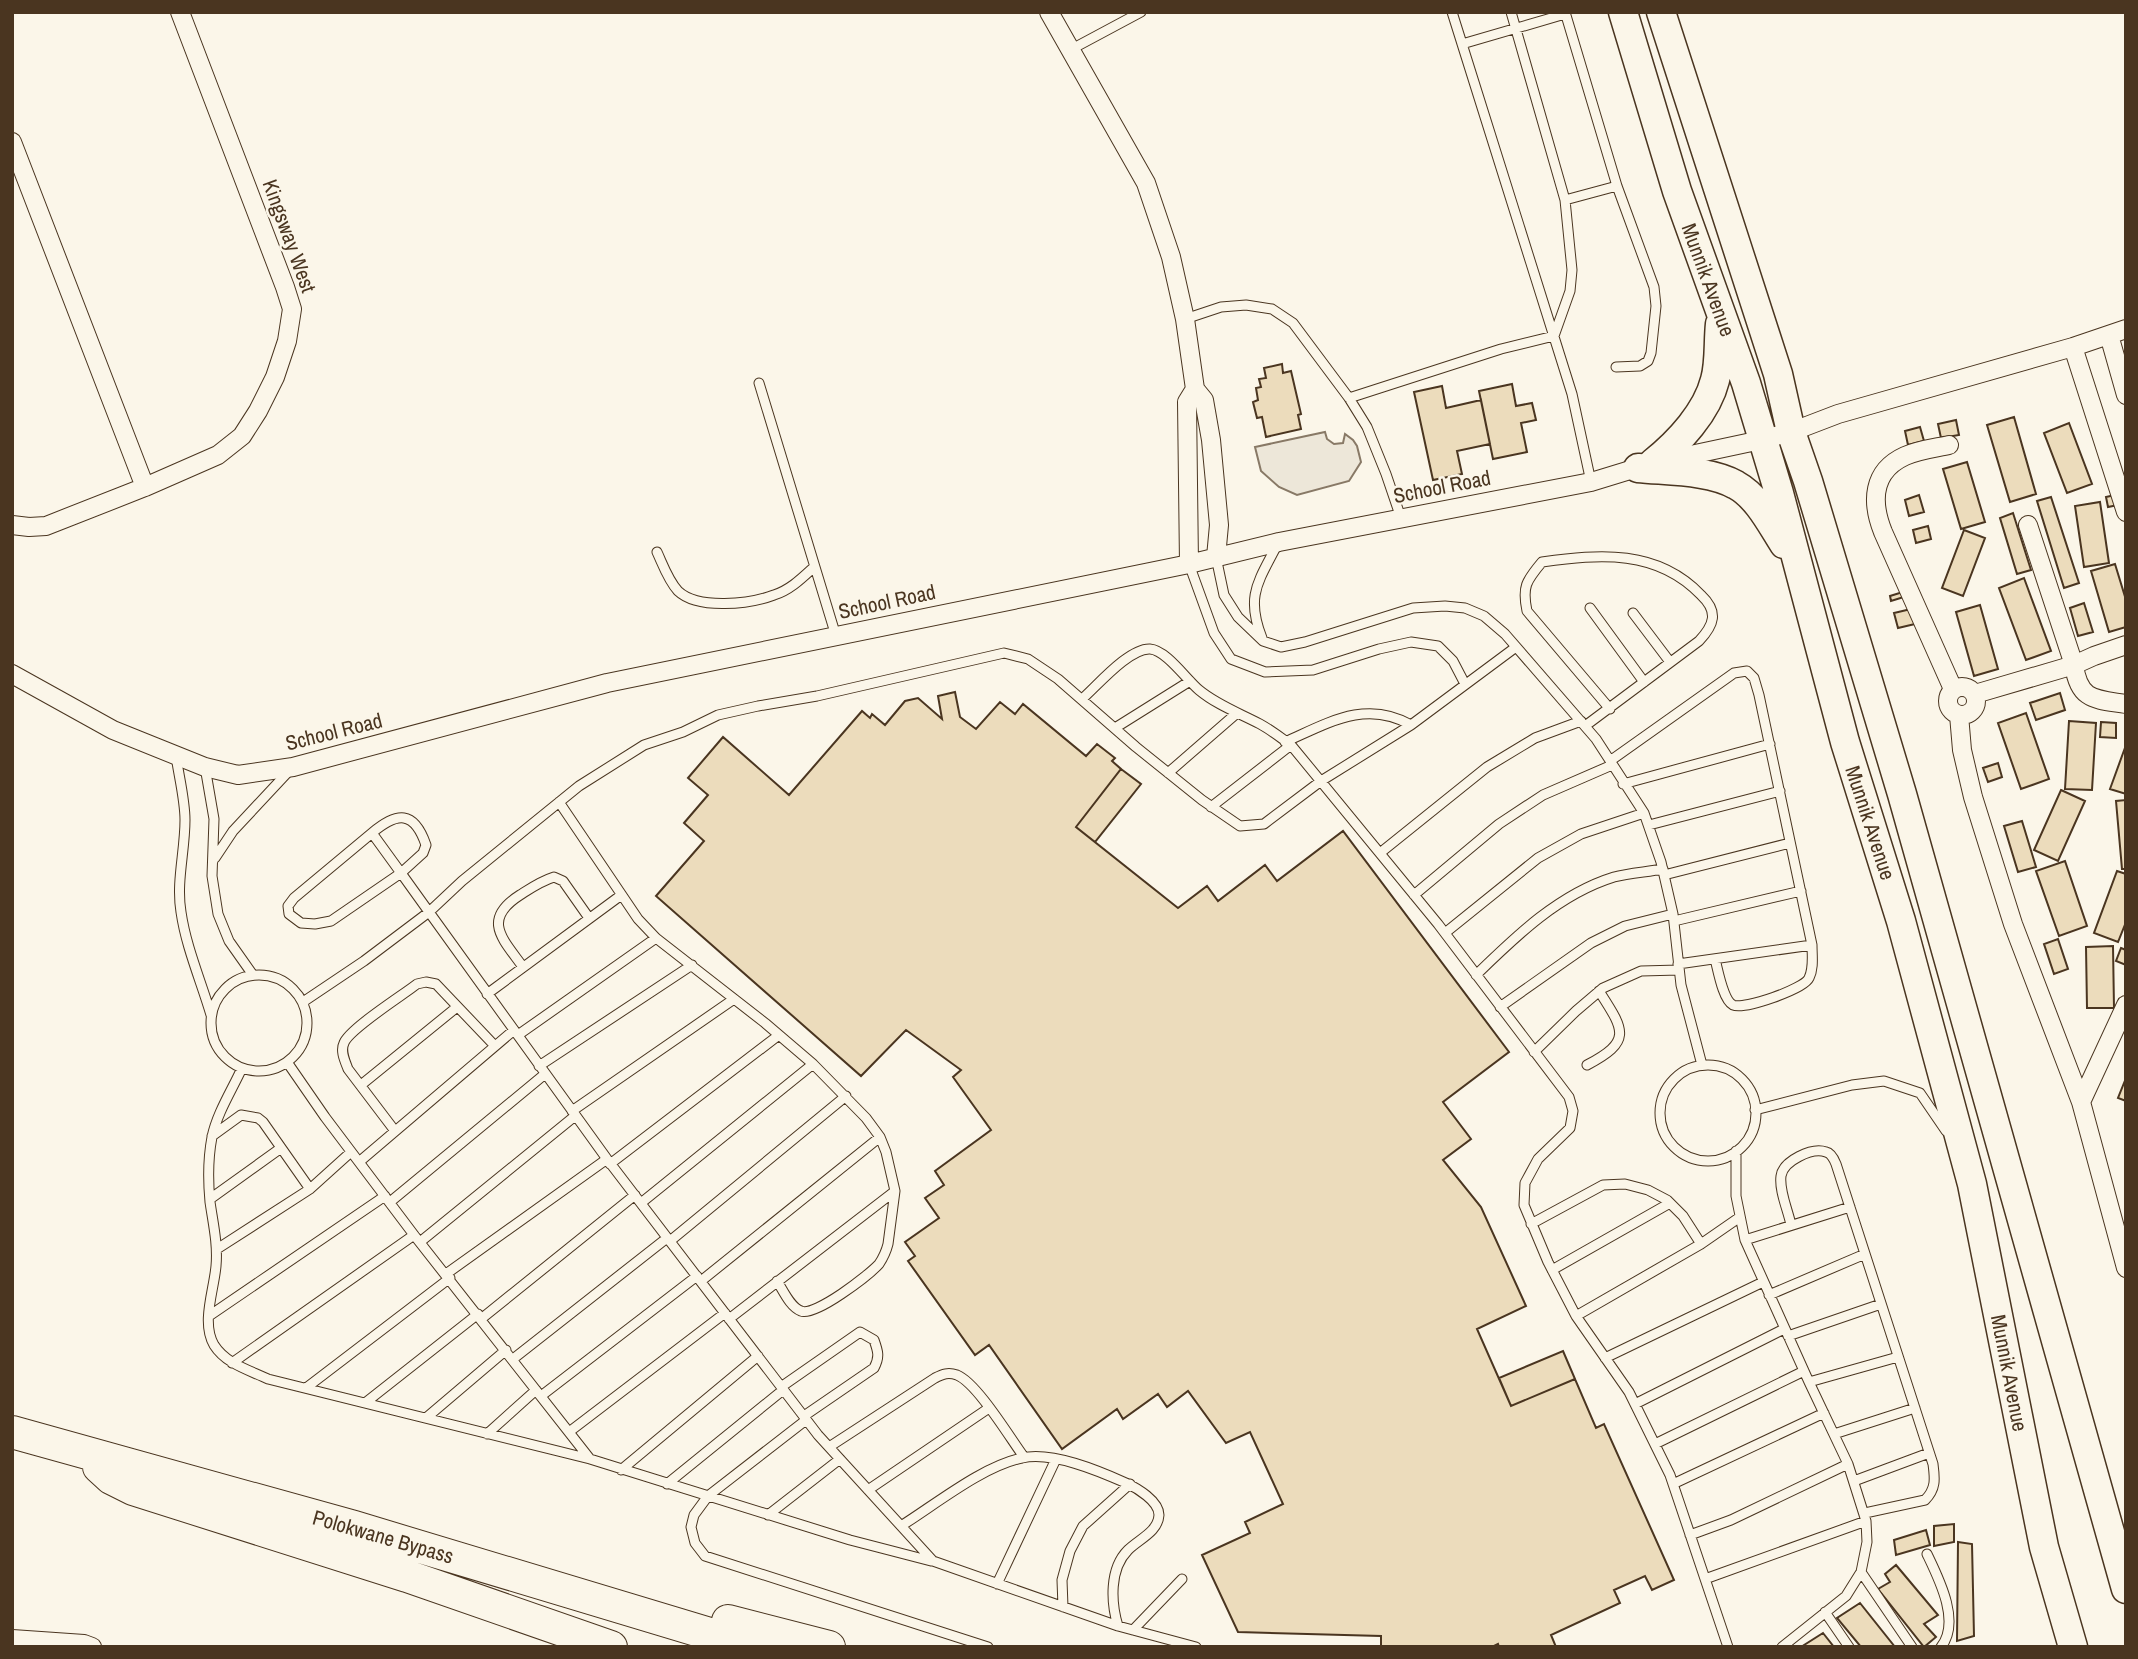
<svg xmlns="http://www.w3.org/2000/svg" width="2138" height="1659" font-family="'Archivo Narrow',sans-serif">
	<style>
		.parking { fill: #ede7d9; stroke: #887966; stroke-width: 2 }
		.building { fill: #ecdcbc; stroke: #4a3520; stroke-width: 2 }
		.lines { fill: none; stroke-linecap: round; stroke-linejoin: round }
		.lane-casing { stroke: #4a3520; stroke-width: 11 }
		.street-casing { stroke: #4a3520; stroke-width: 20 }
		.primary-casing { stroke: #4a3520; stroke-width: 31 }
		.highway-casing { stroke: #4a3520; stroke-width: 34 }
		.lane { stroke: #fbf6e9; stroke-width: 9 }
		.street { stroke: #fbf6e9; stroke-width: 18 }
		.primary { stroke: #fbf6e9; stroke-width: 28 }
		.highway { stroke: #fbf6e9; stroke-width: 32 }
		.labels { text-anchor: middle; stroke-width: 5; stroke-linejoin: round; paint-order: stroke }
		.street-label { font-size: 21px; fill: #4a3520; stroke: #fbf6e9 }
	</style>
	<rect width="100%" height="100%" fill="#fbf6e9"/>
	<!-- parking -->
	<path class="parking" d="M1325,432L1327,439L1334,444L1343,443L1345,434L1353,440L1357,446L1361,462L1349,481L1297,495L1279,487L1261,471L1255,447Z"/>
	<!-- building -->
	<path class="building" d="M1282,364L1283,373L1291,371L1301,414L1298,415L1301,429L1266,437L1262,417L1257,418L1253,402L1258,400L1256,388L1261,387L1259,379L1266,378L1264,368Z
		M1512,384L1516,406L1532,403L1536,420L1521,423L1527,452L1493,459L1479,391Z
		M1442,386L1446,408L1481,400L1490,444L1457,451L1462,474L1433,480L1414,392Z
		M2014,417L2036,494L2010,502L1987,425Z
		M1956,420L1959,435L1941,438L1938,424Z
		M2069,423L2092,484L2067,493L2044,433Z
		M1920,427L1924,441L1908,445L1905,431Z
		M1967,462L1985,522L1961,529L1943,469Z
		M1919,495L1924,512L1909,516L1905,500Z
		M2115,495L2118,505L2108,507L2106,497Z
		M2051,497L2079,583L2064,588L2037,501Z
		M2100,502L2109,563L2084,567L2075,506Z
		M2013,513L2031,570L2017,574L2000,518Z
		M1928,526L1931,539L1916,543L1913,530Z
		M1964,530L1985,538L1963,596L1942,588Z
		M2115,564L2126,600V627L2109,632L2091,571Z
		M2024,578L2051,651L2026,660L1999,588Z
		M1906,591L1907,596L1891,601L1890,596Z
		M2084,603L2093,632L2078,636L2070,608Z
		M1980,605L1998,669L1974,676L1956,612Z
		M1911,609L1915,624L1898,628L1894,613Z
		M955,692L960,717L976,729L1000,702L1015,714L1023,704L1086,756L1097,744L1115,758L1112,761L1121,769L1076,827L1178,908L1207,886L1218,901L1265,865L1277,881L1343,831L1509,1052L1443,1102L1471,1139L1443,1160L1481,1207L1526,1306L1477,1329L1511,1406L1575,1379L1596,1428L1604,1424L1674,1580L1652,1590L1645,1576L1614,1590L1620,1603L1551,1635L1556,1647H1499L1498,1644L1492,1647H1381V1636L1238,1632L1202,1555L1250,1533L1245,1522L1283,1504L1250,1432L1226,1443L1188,1391L1167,1407L1158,1394L1123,1419L1117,1409L1062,1449L989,1345L975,1355L908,1261L915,1256L905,1242L939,1218L925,1198L944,1185L935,1171L991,1130L953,1077L961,1070L906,1030L861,1076L656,896L704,841L684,823L708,795L688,778L723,737L789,795L862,711L870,718L872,714L885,725L905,701L918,698L942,719L938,696Z
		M2060,693L2065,710L2036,720L2030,703Z
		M2026,713L2049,779L2021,789L1998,723Z
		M2069,721L2096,723L2092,790L2065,789Z
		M2101,722L2116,723V738L2100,737Z
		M2126,745V794L2110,789Z
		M1998,763L2002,777L1988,782L1983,768Z
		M1121,769L1141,784L1095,842L1076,827Z
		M2061,790L2085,801L2058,861L2034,850Z
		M2126,800V869H2122L2116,801Z
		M2022,821L2036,867L2018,872L2004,826Z
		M2065,861L2087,926L2059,936L2036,871Z
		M2117,871L2126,874V922L2118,942L2094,933Z
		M2058,939L2068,969L2054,974L2044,944Z
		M2113,946L2114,1008H2087L2086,947Z
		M2121,948L2126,950V965L2116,961Z
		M2126,1078V1101L2118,1098Z
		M1563,1351L1575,1379L1511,1406L1499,1378Z
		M1954,1524V1542L1934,1546V1526Z
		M1926,1530L1930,1545L1896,1555L1894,1540Z
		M1958,1542L1972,1544L1974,1636L1957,1641Z
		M1896,1565L1938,1615L1924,1624L1936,1637L1924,1647L1878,1589L1890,1582L1885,1574Z
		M1860,1603L1895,1647H1861L1837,1618Z
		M1823,1633L1834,1647H1801Z"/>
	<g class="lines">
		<defs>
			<path id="lane" d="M1452,12L1572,394L1591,482
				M1511,12L1565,200
				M1565,12L1617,186L1654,287L1656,306L1651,353L1648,361L1640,366L1616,367
				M1462,44L1565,14
				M1070,50L1141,12
				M1185,319L1221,307L1246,305L1272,309L1293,323L1349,398L1367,427L1386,474L1401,518
				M759,383L836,636
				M1349,398L1501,349L1554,336L1570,291L1572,270L1565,200L1617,186
				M657,552C663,565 668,580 678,591C698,610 750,604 774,595C790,590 802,578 814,567
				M1216,557L1224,595L1238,617L1263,641L1281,647L1305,642L1413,608L1445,606L1465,608L1484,616L1505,634L1596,739L1644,813L1661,862L1673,914L1681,985L1702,1065
				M1189,564L1214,633L1231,659L1265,672L1313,670L1379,649L1411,642L1438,646L1453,661L1465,684
				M1590,608L1644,682
				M1633,613L1670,662
				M1262,638C1245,595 1259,581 1278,543
				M1082,699C1097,686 1129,648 1150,649C1166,650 1186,679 1199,690C1217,705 1239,713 1260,724C1271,730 1281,738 1291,745L1438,924L1569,1097L1573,1111L1570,1128L1538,1159L1525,1183L1524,1205L1548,1262L1576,1316L1629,1392L1670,1475L1728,1647
				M1585,726L1699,641C1714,625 1719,612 1701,595C1657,549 1600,554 1542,562C1526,581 1522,587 1527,611L1610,709
				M1115,728L1190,681
				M1285,742C1328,723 1366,699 1411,725
				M176,756C179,777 185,800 185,820C185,851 176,882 181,912C186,947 201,981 211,1015
				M1610,761L1734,673L1747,671L1754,678L1759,695L1812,945C1812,956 1814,968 1809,978C1804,989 1744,1010 1733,1005C1723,1000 1718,970 1715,959
				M205,767L214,819L212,876L218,914L229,941L253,975
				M1168,773L1237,713
				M1623,784L1770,744
				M559,802L638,919L656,938L765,1023L813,1064L866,1118L880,1137L886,1152L895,1191L888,1244C886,1252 883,1258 879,1264C869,1275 815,1317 801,1311C790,1307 783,1290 777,1281
				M1211,807L1291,745
				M1649,825L1780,791
				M372,833C397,812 414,810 426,845L423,853L401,873L429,912L607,1159L818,1435L933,1561L1118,1626L1196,1647
				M372,833L401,873L331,921L315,924L301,923L289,914L288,906L294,898Z
				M1380,853L1487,767L1535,738L1581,721
				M215,858L233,831L289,771
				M1664,875L1790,843
				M1414,895L1499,824L1543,795L1612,765
				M1674,921L1801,891
				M1445,933L1538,858L1581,834L1644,813
				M1678,964L1812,945
				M523,967C503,939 481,920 520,895C531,888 541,881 554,877L563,881L589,918
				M1476,975C1516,936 1559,894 1614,877C1629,873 1647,872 1663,869
				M211 1023a48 48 0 1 1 96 0a48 48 0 1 1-96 0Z
				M487,994L620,896
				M303,1002L364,961L429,912L462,881L579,786L644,745L683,732L718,715L758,706L817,696L1004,653L1028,659L1058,679L1136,747L1202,800L1240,826L1264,824L1321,781L1411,725L1516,647
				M1500,1007L1591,943L1625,926L1673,914
				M518,1035L656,938
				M1534,1052L1576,1011L1603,988L1641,971L1679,970
				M287,1062L325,1117L414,1235L590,1459L850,1540L931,1561
				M1587,1065C1633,1041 1624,1030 1599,991
				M1660 1113a48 48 0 1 1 96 0a48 48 0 1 1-96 0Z
				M539,1066L692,965
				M242,1068C232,1090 217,1113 212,1137C208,1158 208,1181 210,1202C213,1223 218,1244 216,1266C214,1290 201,1323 214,1345C226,1364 249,1370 268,1379L590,1459
				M361,1085L457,1007
				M1755,1110L1852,1085L1884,1081L1920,1093L1946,1131
				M572,1111L734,999
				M395,1131L348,1069C345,1061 340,1051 344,1043C349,1029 403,995 417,984L426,982L436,984L495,1046
				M212,1136L241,1115L258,1118L263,1122L310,1189
				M1736,1151V1196L1745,1240L1809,1382L1848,1464L1866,1521L1867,1542L1861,1572L1846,1596L1782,1647
				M359,1162L514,1030
				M610,1164L779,1035
				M210,1199L281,1148
				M390,1202L545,1074
				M641,1203L813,1064
				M1531,1224L1603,1185L1625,1184L1648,1190L1667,1200L1683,1216L1701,1244
				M1791,1225C1788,1210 1779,1191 1781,1176C1783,1161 1812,1147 1826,1152C1831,1153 1834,1159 1836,1164L1933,1464C1935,1479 1936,1489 1925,1500L1865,1513
				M1745,1240L1850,1207
				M670,1241L846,1096
				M420,1242L575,1116
				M217,1249L310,1189L351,1152
				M1552,1270L1670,1203
				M446,1274L607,1159
				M701,1281L880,1137
				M1769,1295L1865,1254
				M209,1316L385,1196
				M1576,1316L1701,1244L1740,1217
				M481,1319L635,1195
				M729,1319L895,1191
				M1788,1336L1881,1304
				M1605,1358L1763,1282
				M513,1359L667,1238
				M232,1363L414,1235
				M1809,1382L1898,1357
				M781,1387L860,1332L874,1340C878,1351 880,1357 874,1368L804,1416
				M306,1388L450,1278
				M541,1396L697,1276
				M365,1403L478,1314
				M1635,1404L1784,1329
				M426,1418L506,1350
				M806,1420L708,1496L694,1515L691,1527L695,1543L705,1556L988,1647
				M569,1432L725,1313
				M487,1434L536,1390
				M1834,1434L1915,1408
				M1655,1444L1804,1371
				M829,1447L935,1378C943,1374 948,1372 957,1375C977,1383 1010,1438 1024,1457
				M621,1470L758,1356
				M1854,1481L1929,1453
				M667,1484L783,1390
				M1673,1484L1824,1413
				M868,1490L989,1408
				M768,1515L840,1459
				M901,1526C936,1504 983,1466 1022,1458C1052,1451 1099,1471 1126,1483C1137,1488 1159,1501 1159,1515C1158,1532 1139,1539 1128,1550C1109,1569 1111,1603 1118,1626
				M1690,1535L1731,1520L1848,1464
				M1927,1554C1939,1579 1961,1622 1941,1647
				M1861,1572L1912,1647
				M1705,1579L1866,1521
				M997,1584L1056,1459
				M1063,1607L1062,1580L1070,1551L1083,1526L1130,1484
				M1825,1612L1849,1647
				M1133,1630L1182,1579"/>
			<path id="street" d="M1049,12L1146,183L1171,257L1185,319L1195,389L1204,400L1211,440L1219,525L1216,557
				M12,142L145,487
				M2109,335L2126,395
				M2073,347L2126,512
				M1949,445C1935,448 1918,450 1905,456C1872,471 1871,502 1883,532L1953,689
				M12,525L29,527L46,526L145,487L218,455L242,436L258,411L275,377L287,341L292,309L285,287L180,12
				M2028,525L2074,665C2079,701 2095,699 2126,704
				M1189,564L1187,402L1195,389
				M12,674L113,730L205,767L238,775L293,767L607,683L1189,564L1279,542L1591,482L1653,463L1761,440L1791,432L1838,414L2073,347L2126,329
				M1948 701a14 14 0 1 1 28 0a14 14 0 1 1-28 0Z
				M1975,694L2074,665L2094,656L2126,645
				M1959,715L1962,750L1973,797L2013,924L2081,1102L2126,1268
				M2081,1102L2126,1005
				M12,1639L84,1644L92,1647"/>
			<path id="primary" d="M1623,12L1677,191L1746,383L1779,493L1845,742L1901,921L1972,1184L2044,1547L2073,1647
				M1661,12L1778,374L1791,432L1808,481L1902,794L2126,1589
				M1653,463C1679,442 1707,412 1715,380C1720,363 1718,342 1720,324
				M1638,468C1667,471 1710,470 1736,485C1758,497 1771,524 1784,544"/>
			<path id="highway" d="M12,1432L354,1527L753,1647
				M99,1467L111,1478L133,1489L407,1576L611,1647
				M728,1621L829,1647"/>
		</defs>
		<!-- lane casing -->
		<use href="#lane" class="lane-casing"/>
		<!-- street casing -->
		<use href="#street" class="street-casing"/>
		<!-- primary casing -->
		<use href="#primary" class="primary-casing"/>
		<!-- highway casing -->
		<use href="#highway" class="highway-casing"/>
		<!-- lane -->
		<use href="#lane" class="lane"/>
		<!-- street -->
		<use href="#street" class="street"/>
		<!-- primary -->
		<use href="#primary" class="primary"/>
		<!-- highway -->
		<use href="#highway" class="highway"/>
	</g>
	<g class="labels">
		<!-- street labels -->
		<g class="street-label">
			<text transform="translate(289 236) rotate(70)" y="7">Kingsway West</text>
			<text transform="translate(1708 280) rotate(70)" y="7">Munnik Avenue</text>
			<text transform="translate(1442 487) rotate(-11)" y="7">School Road</text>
			<text transform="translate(887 602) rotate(-12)" y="7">School Road</text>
			<text transform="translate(334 732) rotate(-14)" y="7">School Road</text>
			<text transform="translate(1870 823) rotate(72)" y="7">Munnik Avenue</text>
			<text transform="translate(2009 1373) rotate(79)" y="7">Munnik Avenue</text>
			<text transform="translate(383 1537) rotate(16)" y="7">Polokwane Bypass</text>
		</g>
	</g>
	<!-- border -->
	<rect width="2138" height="1659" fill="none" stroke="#4a3520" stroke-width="28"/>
</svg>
